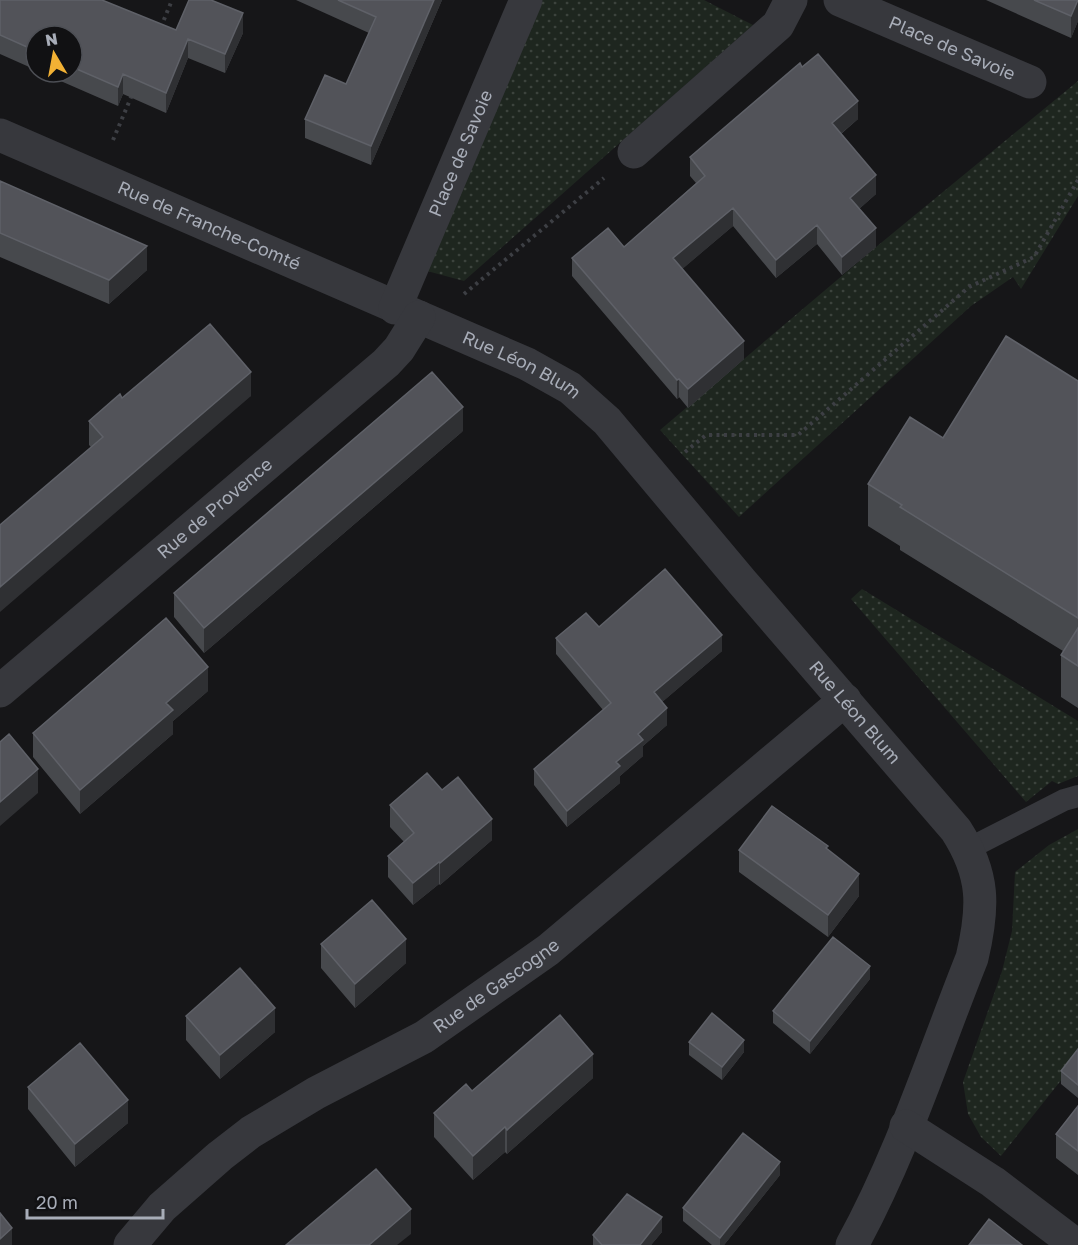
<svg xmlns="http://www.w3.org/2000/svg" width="1078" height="1245" font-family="'Golos Text',sans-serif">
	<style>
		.grass { fill: url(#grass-dots) }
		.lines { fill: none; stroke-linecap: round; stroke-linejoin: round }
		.path { stroke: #3d3f44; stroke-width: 4; stroke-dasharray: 3 4.5; stroke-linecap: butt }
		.service { stroke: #37383d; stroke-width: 22 }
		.minor { stroke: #37383d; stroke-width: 33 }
		.wall { fill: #47494d }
		.shaded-wall { fill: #2f3033 }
		.building { fill: #525359; stroke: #5f6168; stroke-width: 1.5 }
		.labels { text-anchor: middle; stroke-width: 6; stroke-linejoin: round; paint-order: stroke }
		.street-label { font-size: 18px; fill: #a8adb8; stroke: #111113 }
	</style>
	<defs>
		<pattern id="grass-dots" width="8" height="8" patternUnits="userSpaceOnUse" patternTransform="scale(1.5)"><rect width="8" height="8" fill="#1e261f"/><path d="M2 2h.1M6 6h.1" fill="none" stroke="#3c433d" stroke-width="1.8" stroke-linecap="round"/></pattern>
	</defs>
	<rect width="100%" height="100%" fill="#161618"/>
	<!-- grass -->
	<path class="grass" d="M542,0H704L753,25L464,281L427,271Z
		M1078,81V196L1021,289L1013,277L971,306L739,517L660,430L876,247Z
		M862,589L1078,721V776L1058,784L1052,781L1026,802L851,599Z
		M1078,829V1059L1001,1156L981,1137L968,1114L963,1082L1002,971L1012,931L1015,872L1049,845Z"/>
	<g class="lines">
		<!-- path -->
		<path class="path" d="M161,27L172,0
			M113,140L132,95
			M464,294L604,178
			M685,452L706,435H798L969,287L1034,257L1078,180"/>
		<!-- service -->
		<path class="service" d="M968,849L1064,800L1078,796"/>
		<!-- minor -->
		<g class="minor">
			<path id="s1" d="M840,0L1030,82"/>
			<path id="s2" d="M0,135L527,364L570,388L607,421L743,583L956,830C985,875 984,907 972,958C934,1053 902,1154 852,1245"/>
			<path d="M634,152L778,25L791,0"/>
			<path id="s3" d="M395,308L526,0"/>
			<path id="s4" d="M0,691L386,363L399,349L419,317"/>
			<path d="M906,1126L993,1182L1076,1245"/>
			<path id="s5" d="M130,1245L162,1207L220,1156L251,1132L316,1093L424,1037L548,950L845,700"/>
		</g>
	</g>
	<!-- wall -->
	<path class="wall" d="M0,0L176,30L243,33L225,73L188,58L166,113L123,94L118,106L40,72H72V36H36V70L0,54Z
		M296,0H442L371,165L305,138V119L346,84L369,33Z
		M986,0H1078V21L1071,38Z
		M802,67L858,119L841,134L876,194L859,209L876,247L842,275L817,244L776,278L733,226L682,269L744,359L688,408L679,397L677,399L572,276V258L624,247L696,183L690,176V157Z
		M0,181L147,270L109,304L0,257Z
		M1078,381V708L1061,697V655L1063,651L900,550V546L868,526V484L943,438Z
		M251,396L91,447L89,445V421L122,398Z
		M463,431L204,653L174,617V593Z
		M599,627L722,651L662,702L667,725L643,746V756L620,776V783L567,827L534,785V769L603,710L556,654V638Z
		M208,691L173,721V734L80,814L33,757V733Z
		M442,790L492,840L440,885L439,884L413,905L388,877V856L404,842L390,827V805Z
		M828,849L859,896L828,937L739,872V850Z
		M321,944L406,963L355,1008L321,968Z
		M870,979L810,1054L773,1023V1011Z
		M186,1016L275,1032L220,1079L186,1040Z
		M689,1042L744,1052L722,1080L689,1055Z
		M1078,1049V1098L1061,1084V1071Z
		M593,1078L507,1154L505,1152L473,1180L434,1137V1113L472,1091Z
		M28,1087L128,1123L75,1167L28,1109Z
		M1078,1106V1175L1056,1158V1134Z
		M780,1175L724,1245H712L683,1221V1208Z
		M662,1232L651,1245H593V1235Z"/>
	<!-- shaded-wall -->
	<path class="shaded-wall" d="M434,0H442L371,165V146Z
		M1078,0V21L1071,38V16Z
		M243,13V33L225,73V54Z
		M188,39V58L166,113V93Z
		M123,74V94L118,106V87Z
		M858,101V119L832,141V123Z
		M876,175V194L850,217V198Z
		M733,208V226L673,277V258Z
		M817,225V244L776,278V260Z
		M876,228V247L842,275V257Z
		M147,246V270L109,304V280Z
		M744,341V359L688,408V389Z
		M251,372V396L0,612V587Z
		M679,379V397L677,399V380Z
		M463,407V431L204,653V628Z
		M722,635V651L654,709V692Z
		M208,667V691L173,721V734L80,814V790L166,703Z
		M667,708V725L643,746V756L620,776V783L567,827V811L616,762L638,734Z
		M38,769V793L0,826V802Z
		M492,819V840L440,885V863Z
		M439,862V884L413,905V883Z
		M859,874V896L828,937V915Z
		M406,939V963L355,1008V984Z
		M870,966V979L810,1054V1041Z
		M275,1008V1032L220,1079V1055Z
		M744,1040V1052L722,1080V1067Z
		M593,1054V1078L507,1154V1130Z
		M128,1100V1123L75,1167V1144Z
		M505,1127V1152L473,1180V1156Z
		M780,1162V1175L724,1245H720V1238Z
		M411,1209V1234L397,1245H369Z
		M662,1217V1232L651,1245H640Z
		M12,1228V1245H0V1239Z"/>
	<!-- building -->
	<path class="building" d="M0,0H102L176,30L189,0H211L243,13L225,54L188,39L166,93L123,74L118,87L72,67V36H36V51L0,35Z
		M338,0H434L371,146L305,119L325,75L346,84L376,17Z
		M1034,0H1078L1071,16Z
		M818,54L858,101L832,123L876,175L850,198L876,228L842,257L817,225L776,260L733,208L673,258L744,341L688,389L679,379L677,380L572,258L608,228L624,247L705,176L690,157L800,63L802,67Z
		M0,181L147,246L109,280L0,233Z
		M210,324L251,372L0,587V525L103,437L89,421L120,394L122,398Z
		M1006,336L1078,381V618L900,507L902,505L868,484L910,417L943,438Z
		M432,372L463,407L204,628L174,593Z
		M665,569L722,635L654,692L667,708L638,734L643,740L616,762L620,766L567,811L534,769L611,703L556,638L586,613L599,627Z
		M166,618L208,667L166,703L173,710L80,790L33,733Z
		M1078,628V666L1061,655Z
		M9,734L38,769L0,802V742Z
		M427,773L442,790L458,777L492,819L440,863L439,862L413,883L388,856L414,833L390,805Z
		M772,806L828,846L826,848L859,874L828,915L739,850Z
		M372,900L406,939L355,984L321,944Z
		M833,937L870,966L810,1041L773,1011Z
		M240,968L275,1008L220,1055L186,1016Z
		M712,1013L744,1040L722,1067L689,1042Z
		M560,1015L593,1054L507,1130L505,1127L473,1156L434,1113L466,1084L472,1091Z
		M80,1043L128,1100L75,1144L28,1087Z
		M1078,1049V1085L1061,1071Z
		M1078,1106V1151L1056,1134Z
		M743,1133L780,1162L720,1238L683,1208Z
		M376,1169L411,1209L369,1245H286Z
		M627,1194L662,1217L640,1245H602L593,1235Z
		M0,1213L12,1228L0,1239Z
		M989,1219L1022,1245H969Z"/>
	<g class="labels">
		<!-- street labels -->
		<g class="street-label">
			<text dy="6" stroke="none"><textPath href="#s1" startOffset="122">Place de Savoie</textPath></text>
			<text dy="6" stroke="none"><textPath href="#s3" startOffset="168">Place de Savoie</textPath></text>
			<text dy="6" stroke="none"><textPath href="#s2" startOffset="228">Rue de Franche-Comté</textPath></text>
			<text dy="6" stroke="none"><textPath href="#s2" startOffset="570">Rue Léon Blum</textPath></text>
			<text dy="6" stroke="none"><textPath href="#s4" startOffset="282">Rue de Provence</textPath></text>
			<text dy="6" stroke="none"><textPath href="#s2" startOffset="1056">Rue Léon Blum</textPath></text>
			<text dy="6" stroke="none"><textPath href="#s5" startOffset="452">Rue de Gascogne</textPath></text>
		</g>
	</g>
	<!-- north arrow -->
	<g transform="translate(54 54) rotate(350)"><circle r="28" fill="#111113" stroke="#4d4f55" stroke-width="1.5"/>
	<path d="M0-4.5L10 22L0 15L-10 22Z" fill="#f2b134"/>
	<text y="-9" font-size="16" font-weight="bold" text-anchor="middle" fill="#a8adb8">N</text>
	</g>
	<!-- scale -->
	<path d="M27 1209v9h136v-9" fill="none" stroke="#a8adb8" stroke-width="3"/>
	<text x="36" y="1209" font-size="18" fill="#a8adb8" stroke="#111113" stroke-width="4.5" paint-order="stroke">20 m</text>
</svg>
